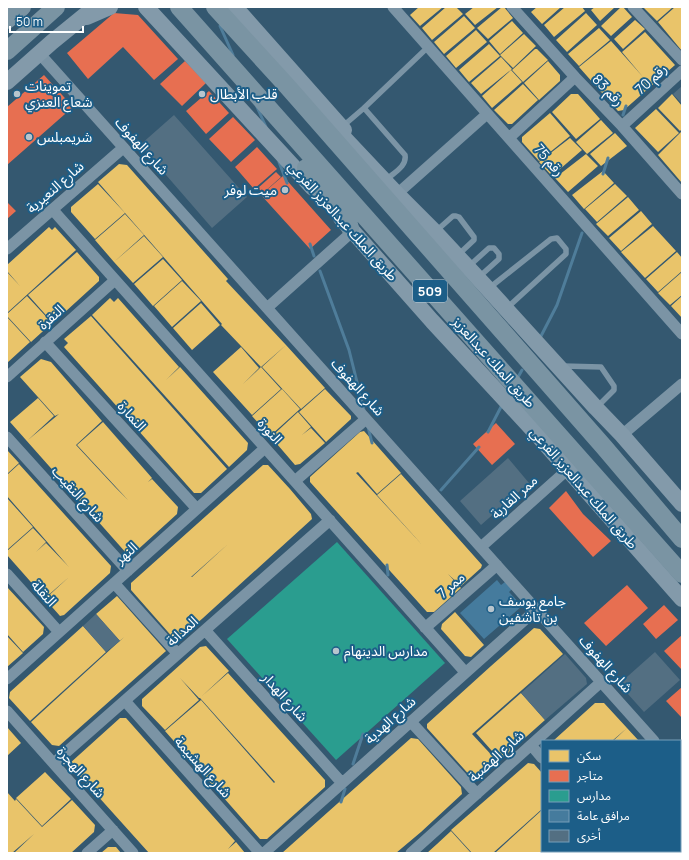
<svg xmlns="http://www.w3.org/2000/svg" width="689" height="860" font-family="Manrope,'Noto Sans Arabic',sans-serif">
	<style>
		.homes { fill: #e9c46a; fill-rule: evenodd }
		.shops { fill: #e76f51 }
		.schools { fill: #2a9d8f }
		.public { fill: #457b9d }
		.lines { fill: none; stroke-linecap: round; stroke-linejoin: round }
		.stream { stroke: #4f7d9a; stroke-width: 3 }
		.building { fill: #536f82 }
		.lane { stroke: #7b94a5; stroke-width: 5.5 }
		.street { stroke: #7b94a5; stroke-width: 11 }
		.secondary { stroke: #839aaa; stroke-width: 16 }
		.primary { stroke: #7a94a3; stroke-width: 18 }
		.poi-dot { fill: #b8c5cd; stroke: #1c5e88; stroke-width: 1.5 }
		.labels { text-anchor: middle; stroke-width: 4; stroke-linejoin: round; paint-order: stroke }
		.shield { fill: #1c5e88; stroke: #bbcfdb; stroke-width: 1 }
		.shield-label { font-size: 13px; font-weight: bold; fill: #fff }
		.street-label { font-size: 14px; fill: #fff; stroke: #1c5e88 }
		.poi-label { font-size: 14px; fill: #fff; stroke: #1c5e88; text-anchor: start }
	</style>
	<rect width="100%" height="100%" fill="#345870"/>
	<!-- homes -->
	<path class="homes" d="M419,7H443L420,26L410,15Z
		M446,7H456L463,14L432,40L422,28Z
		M474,7H498L475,25L465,14Z
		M502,7H504L513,18L488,39L477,28Z
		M537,7H561L542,24L531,12Z
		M565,7H582L585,11L554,37L544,25Z
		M595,7H615L600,21L591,10Z
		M621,7H623L632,17L611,36L601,26Z
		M643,7H673L657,21Z
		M675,7H682V51L658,22Z
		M586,13L597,25L567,52L556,40Z
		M464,16L475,28L444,54L434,42Z
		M635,20L645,29L623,49L614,39Z
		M512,21L523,33L500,54L489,41Z
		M599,28L610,40L579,66L568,54Z
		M476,30L487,42L456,68L446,56Z
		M645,32L675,65L624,110L618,111L579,67L611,41L643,77L622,52Z
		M524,34L536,46L513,68L500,55Z
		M489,44L500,56L469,82L459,70Z
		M535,49H537L548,60L523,82L512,70Z
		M501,57L512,69L481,94L471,83Z
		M548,61L560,75V81L539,100L524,83Z
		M511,70L522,82L492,108L482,96Z
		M523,84L538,100L512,124H508L494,110Z
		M571,94H578L600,119L576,139L552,112Z
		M672,94L682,106V129L680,131L658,108Z
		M656,109L679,133L658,152L635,128Z
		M550,113L570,136L539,161L522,142V137Z
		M601,120L613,133L587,154L576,142Z
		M682,131V183L658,155Z
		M615,133L627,146L601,166L590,154Z
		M570,138L582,150L552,176L539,162Z
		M586,154L598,166L568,192L555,178Z
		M119,164L127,165L228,279L226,281L286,345L261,367L221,325L222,324L98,182Z
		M603,171L614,183L584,209L572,195Z
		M98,184L125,213L95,239L71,212V207Z
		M615,184L627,196L597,222L585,209Z
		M628,197L639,210L608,236L596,224Z
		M641,211L652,224L621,251L609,238Z
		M125,214L144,235L114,262L95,240Z
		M653,226L676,251L645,278L621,252Z
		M49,227L52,230L55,227L76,250L7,313V272L20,286L7,271V265Z
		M144,236L163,257L133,283L114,262Z
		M77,252L99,277V281L53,323L28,295Z
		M677,252L682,258V271L658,292L646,279Z
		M163,259L182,280L153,306L134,284Z
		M682,272V295L670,305L658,293Z
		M182,281L201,301L172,327L154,306Z
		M27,296L52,323L31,342L7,316V314Z
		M682,296V318L671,306Z
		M110,298L114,302L118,298L179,367L166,380L180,367L248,443L247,450L229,467L92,315Z
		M201,303L220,325L192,350L173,328Z
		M91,316L227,469L201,493H194L64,347L68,343L64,339Z
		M7,317L30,342L7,363Z
		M286,345L325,388L301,409L262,367Z
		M241,347L259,368L242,385L261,367L281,389L252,415L213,372Z
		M41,359L51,362L102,421L76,445L115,487L128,500L77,445L103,422L152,478L148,482L152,479L178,507L177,514L133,554H127L10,422L38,398L54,416L28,440L59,414L55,416L20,377Z
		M282,389L300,409L270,436L252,416Z
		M325,389L351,416V419L326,442L299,412Z
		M298,412L311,427L302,435L311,428L325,443L300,464L295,465L271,437Z
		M364,431L401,473L377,494L358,472L356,473L425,548L377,495L401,474L482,565L481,568L461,586L448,574L461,588L434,612H427L310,482V477L360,432Z
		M7,450L19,463L7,474Z
		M19,464L111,566L110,573L64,615L60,616L45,599L69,577L45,598L7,555V551L33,528L46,542L36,552L46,543L69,567L7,496V475Z
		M263,465H268L290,489L311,514L312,519L203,618L179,639L175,640L131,590V583ZM228,544L192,577H191Z
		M7,498L33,527L7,550Z
		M7,587L44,627L43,634L23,652L7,634Z
		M117,596L166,651L59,746L52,745L31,722L124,637L120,641L96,614Z
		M455,612L484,645L471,657L465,656L441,629L442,624Z
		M83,626L106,652L30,721L9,698L10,692Z
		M534,628L540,629L563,654L472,734L498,762L480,778L473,779L427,728V724L491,666Z
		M7,636L23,653L7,667Z
		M206,646L229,671L202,696L228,673L325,780V787L267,839H260L165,731L201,700L274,783L275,782L200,698H199L180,678L199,700L165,730L142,706V699L200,647Z
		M521,693L545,720L500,760L476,733Z
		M595,703H604L627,728L612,741H553Z
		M120,718H126L235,841L228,849L236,842L245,853H149L69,764Z
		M7,727L21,743L7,756Z
		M627,728L639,741H613Z
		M411,738L418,739L461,787L462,794L421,832L396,853H282Z
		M528,763L534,764L542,773V809L493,853H472L451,830Z
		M45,772L71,799L42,826L16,798Z
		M680,785L682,787V853H641L640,851H680Z
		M7,792L15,801L16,799L42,827L72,800L95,825L94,832L71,853H14L34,834L12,853H7Z
		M542,810V851H564L562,853H495Z
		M451,831L471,853H427L437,844Z
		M108,847H116L121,853H101Z
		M594,851H612L614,853H592Z"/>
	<!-- shops -->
	<path class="shops" d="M114,13L138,15L178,59L154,80L123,47L88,79L67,53Z
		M185,61L206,83L182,106L160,84Z
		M44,75L73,107L7,165V107Z
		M209,91L229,113L206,134L186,111Z
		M233,117L255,140L231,162L209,139Z
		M257,147L277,169L254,189L235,167Z
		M276,172L281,177L263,193L258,188Z
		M283,176L331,230L310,249L261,195Z
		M7,202L16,211L7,219Z
		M496,423L515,444L492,465L473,444Z
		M566,491L583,514L611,541L593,557L549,508Z
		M627,585L648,608L606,646L584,623Z
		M664,605L678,620L656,639L643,624Z
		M682,635V670L664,651Z
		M682,687V718L666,701Z"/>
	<!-- schools -->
	<path class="schools" d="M337,542L445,663L336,760L227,639Z"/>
	<!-- public -->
	<path class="public" d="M497,580L501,585L505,582L512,589L509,592L522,606L484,639L460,613Z"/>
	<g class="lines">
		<!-- stream -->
		<path class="stream" d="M220,26L233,55
			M257,107L266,127
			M623,115L626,106
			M279,162L287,183
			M603,174L608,158
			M310,244L314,256
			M320,271L349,350L364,410
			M540,338L557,305L582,233
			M517,379L522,370
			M368,427L372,443
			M488,432L502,405
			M441,490L479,447
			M387,565L388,575
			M353,764L363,734
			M341,802L345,789"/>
	</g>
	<!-- building -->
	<path class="building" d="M682,86V104L673,94Z
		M174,115L247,197L212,228L140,145Z
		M508,458L529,483L481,525L460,501Z
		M96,614L120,641L106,652L83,626Z
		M655,652L680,680L644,712L619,684Z
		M565,654L586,678L587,684L545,720L521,693Z"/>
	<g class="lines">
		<!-- lane -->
		<path class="lane" d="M364,108L427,48
			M343,126L364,108L405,155C407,166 395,172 387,179
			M435,232L453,216H456L459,217L474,237V240L459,254
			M468,267L489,248H494L499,254V259L479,277
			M488,289L551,239L557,238L566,249V254L507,308
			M563,366L601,367L614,386V390L597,407"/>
		<!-- street -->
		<path class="street" d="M393,7L682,334
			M512,7L575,77L622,126L682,194
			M633,7L682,60
			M39,53L654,741
			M622,126L682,71
			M509,138L575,77
			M397,194L487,114
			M52,209L465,672
			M7,249L123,148
			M267,308L353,231
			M45,342L197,509
			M7,377L115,280
			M622,435L682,384
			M7,437L128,571
			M295,481L366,419
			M481,547L567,470
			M7,574L59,632
			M114,583L178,654
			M425,628L497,565
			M205,630L342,783
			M7,679L265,448
			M125,701L260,853
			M7,711L133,853
			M411,722L477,794
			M531,745L542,758
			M54,763L330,520
			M680,769L682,772
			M625,851L627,853
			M87,853L113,830
			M264,853L537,609
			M411,853L601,682
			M576,853L579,851"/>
		<!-- secondary -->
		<path class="secondary" d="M146,7L313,188
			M235,7L344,130
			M87,17L110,7
			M7,82L52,42L95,7
			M332,125L397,194L435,232L488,289L596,408L622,435L682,504
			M341,218L432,321L533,430L682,599"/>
		<!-- primary -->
		<path class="primary" d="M179,7L682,574
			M215,7L287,86L604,447L682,539
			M7,20L22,7
			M7,51L56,7
			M306,168L347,218L350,228"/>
	</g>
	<!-- markers -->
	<g class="poi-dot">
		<circle cx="17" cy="94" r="4"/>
		<circle cx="202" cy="94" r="4"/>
		<circle cx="29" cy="137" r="4"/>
		<circle cx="285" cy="190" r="4"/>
		<circle cx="491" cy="609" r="4"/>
		<circle cx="336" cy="651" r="4"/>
	</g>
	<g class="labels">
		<!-- shield labels -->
		<rect class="shield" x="413" y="280" width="34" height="22" rx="3"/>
		<g class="shield-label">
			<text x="430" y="296">509</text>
		</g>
		<!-- street labels -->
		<g class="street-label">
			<text transform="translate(651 79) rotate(-43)" y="5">رقم 70</text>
			<text transform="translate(608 90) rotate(46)" y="5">رقم 83</text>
			<text transform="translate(142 146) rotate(48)" y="5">شارع الهفوف</text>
			<text transform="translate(549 160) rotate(49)" y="5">رقم 75</text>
			<text transform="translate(55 187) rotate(-41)" y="5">شارع النعيرية</text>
			<text transform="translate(343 221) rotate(48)" y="5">طريق الملك عبدالعزيز الفرعي</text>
			<text transform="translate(51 317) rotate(-42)" y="5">النقرة</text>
			<text transform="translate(494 362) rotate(48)" y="5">طريق الملك عبدالعزيز</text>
			<text transform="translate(358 387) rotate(48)" y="5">شارع الهفوف</text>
			<text transform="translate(132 416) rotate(48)" y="5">النمارة</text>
			<text transform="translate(270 431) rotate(48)" y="5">النورة</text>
			<text transform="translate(584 488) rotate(49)" y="5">طريق الملك عبدالعزيز الفرعي</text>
			<text transform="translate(78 494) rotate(48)" y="5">شارع النقيب</text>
			<text transform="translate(514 497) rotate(-42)" y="5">ممر القاربة</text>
			<text transform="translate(126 553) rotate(-42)" y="5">النهر</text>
			<text transform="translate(451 585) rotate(-41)" y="5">ممر 7</text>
			<text transform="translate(44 593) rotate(48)" y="5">النقلة</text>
			<text transform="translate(182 631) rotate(-42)" y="5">المدانة</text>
			<text transform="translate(606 664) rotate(48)" y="5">شارع الهفوف</text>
			<text transform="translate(285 697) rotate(48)" y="5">شارع الهدار</text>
			<text transform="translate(390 720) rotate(-42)" y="5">شارع الهدية</text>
			<text transform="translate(496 756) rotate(-42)" y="5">شارع الهضبة</text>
			<text transform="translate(203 767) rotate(48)" y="5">شارع الهشيمة</text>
			<text transform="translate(81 772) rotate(48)" y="5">شارع الهجرة</text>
		</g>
		<!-- poi labels -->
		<g class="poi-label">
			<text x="25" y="91">تموينات<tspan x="25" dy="16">شعاع العنزي</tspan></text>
			<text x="210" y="99">قلب الأبطال</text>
			<text x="37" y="142">شريمبلس</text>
			<text x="277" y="195" text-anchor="end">ميت لوفر</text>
			<text x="499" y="606">جامع يوسف<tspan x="499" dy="16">بن تاشفين</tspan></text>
			<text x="344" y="656">مدارس الدينهام</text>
		</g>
	</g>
	<!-- border -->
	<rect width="689" height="860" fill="none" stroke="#ffffff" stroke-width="16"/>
	<!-- legend -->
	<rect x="541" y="740" width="140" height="112" fill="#1c5e88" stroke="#779eb8"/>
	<rect x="549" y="750" width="20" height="12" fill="#e9c46a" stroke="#779eb8"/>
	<text x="577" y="760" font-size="12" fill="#ffffff">سكن</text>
	<rect x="549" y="770" width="20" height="12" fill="#e76f51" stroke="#779eb8"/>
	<text x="577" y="780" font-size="12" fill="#ffffff">متاجر</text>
	<rect x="549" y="790" width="20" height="12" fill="#2a9d8f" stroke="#779eb8"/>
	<text x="577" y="800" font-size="12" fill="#ffffff">مدارس</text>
	<rect x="549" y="810" width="20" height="12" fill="#457b9d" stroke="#779eb8"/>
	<text x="577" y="820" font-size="12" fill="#ffffff">مرافق عامة</text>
	<rect x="549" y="830" width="20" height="12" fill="#536f82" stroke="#779eb8"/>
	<text x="577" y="840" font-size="12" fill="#ffffff">أخرى</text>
	<!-- scale -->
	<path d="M10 26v6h73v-6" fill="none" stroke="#ffffff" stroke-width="2"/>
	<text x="16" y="26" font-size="12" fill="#ffffff" stroke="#1c5e88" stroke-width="3" paint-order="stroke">50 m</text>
</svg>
